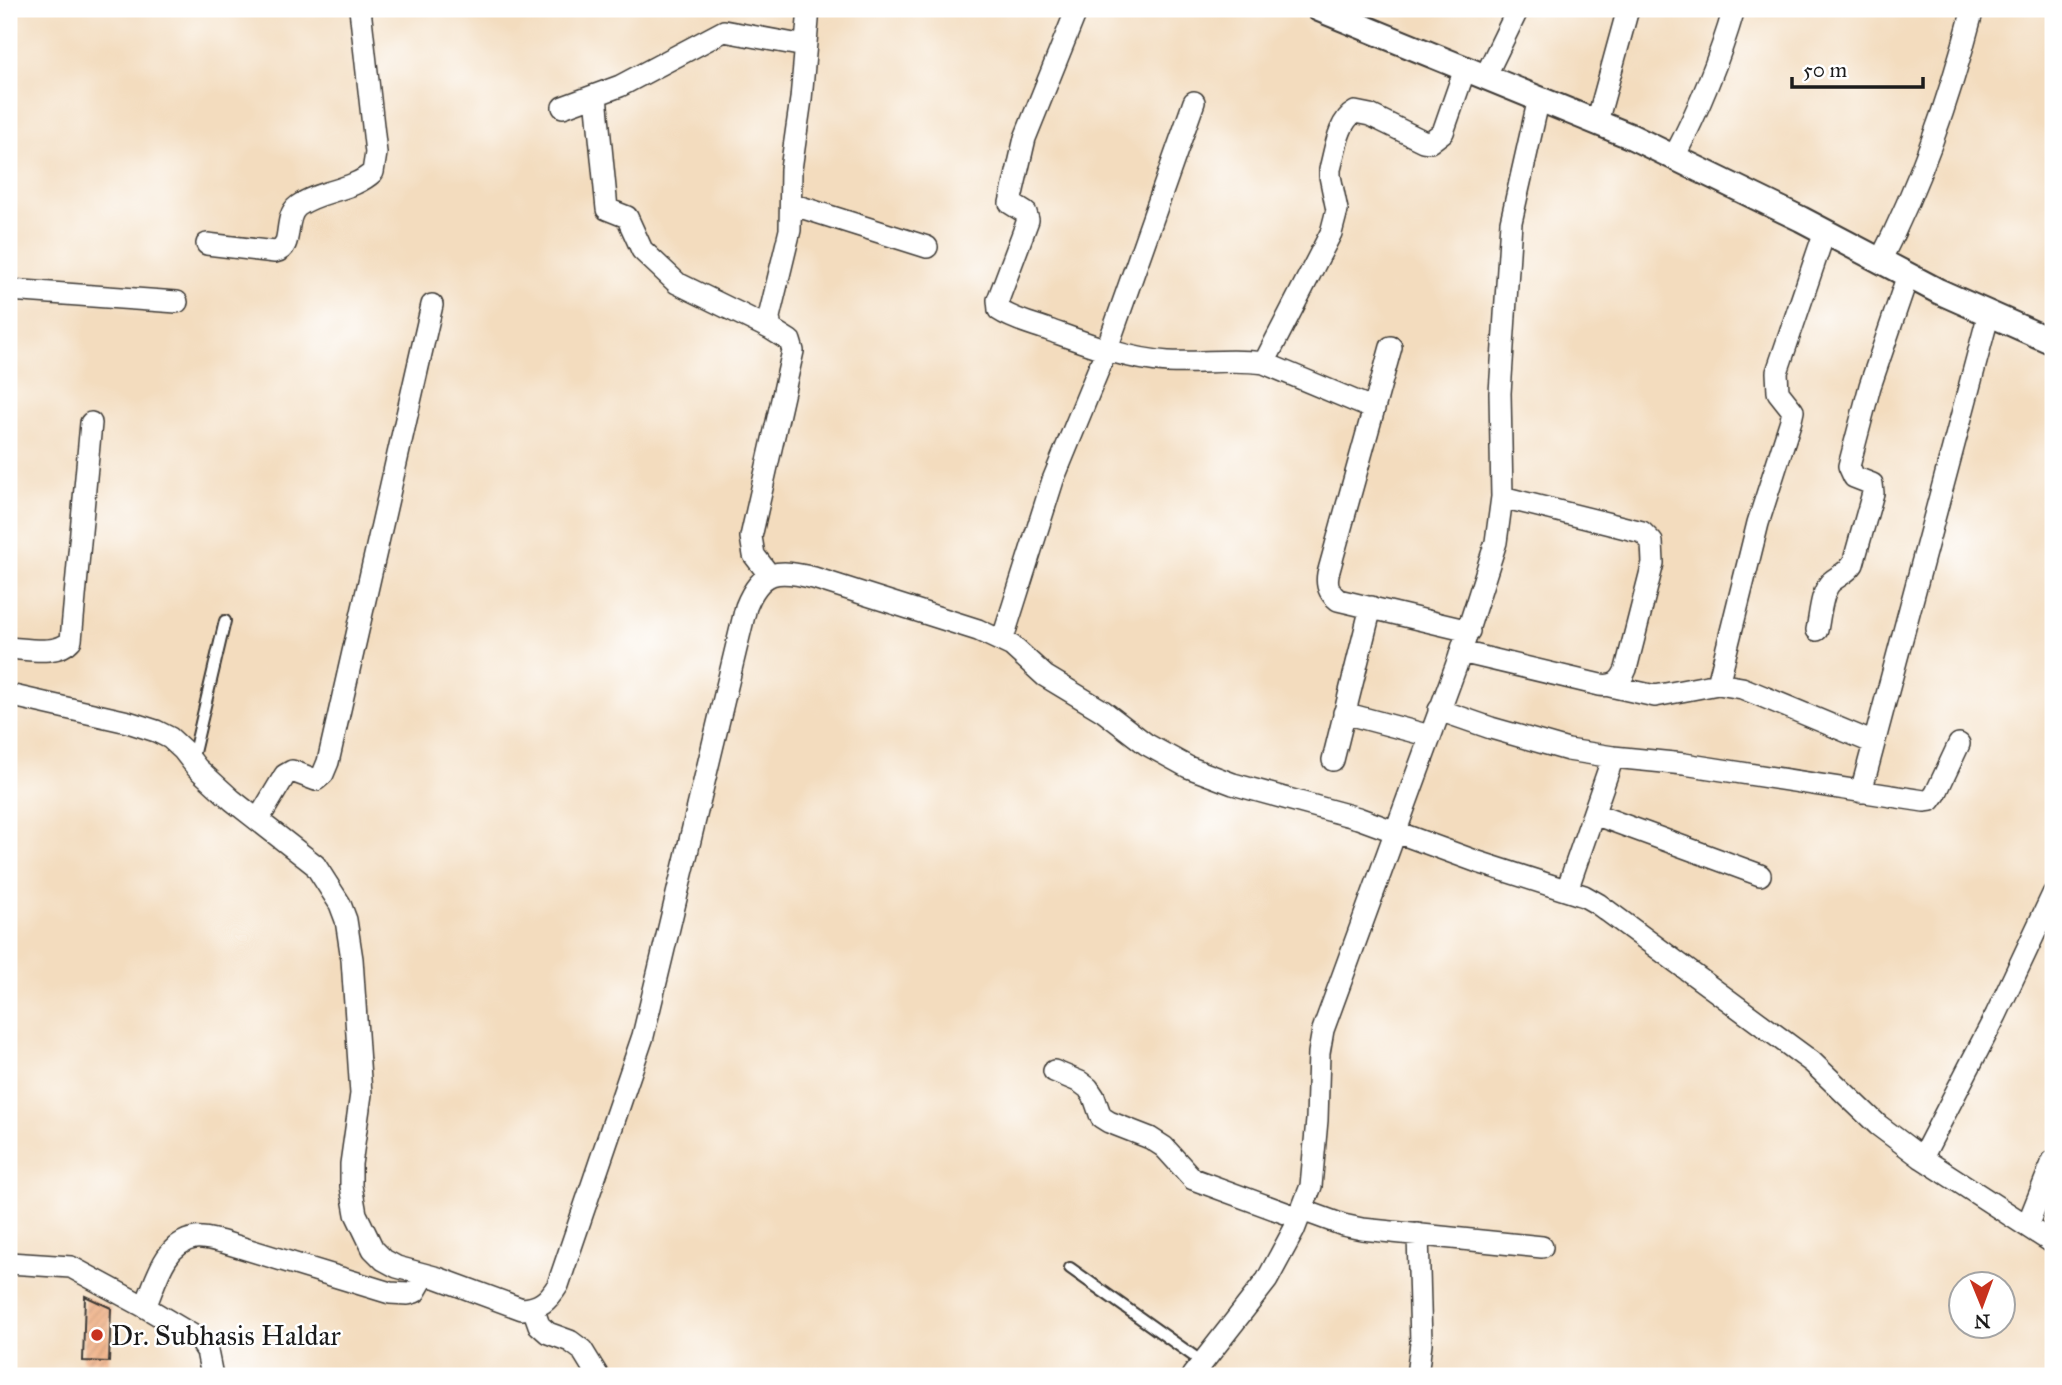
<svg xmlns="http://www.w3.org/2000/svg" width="2062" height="1385" font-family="'IM FELL Great Primer',serif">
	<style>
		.building { fill: url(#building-hatch) }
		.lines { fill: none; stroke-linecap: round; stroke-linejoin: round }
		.service-casing { stroke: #3c3934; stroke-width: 14 }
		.minor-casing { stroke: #3c3934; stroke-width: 24 }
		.tertiary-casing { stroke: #3c3934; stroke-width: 28 }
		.service { stroke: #fff; stroke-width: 10 }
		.minor { stroke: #fff; stroke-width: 21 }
		.tertiary { stroke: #fff; stroke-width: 24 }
		.poi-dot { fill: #c8321e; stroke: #fff; stroke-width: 2.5 }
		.labels { text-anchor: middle; stroke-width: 5; stroke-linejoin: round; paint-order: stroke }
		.poi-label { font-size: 28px; fill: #1c1c1c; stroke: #fff; text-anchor: start }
	</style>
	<defs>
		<pattern id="building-hatch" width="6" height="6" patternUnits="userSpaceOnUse" patternTransform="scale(1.75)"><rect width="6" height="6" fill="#efae82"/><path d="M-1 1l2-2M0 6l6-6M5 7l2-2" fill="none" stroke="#cc9570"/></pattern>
	</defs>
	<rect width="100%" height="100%" fill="#fff"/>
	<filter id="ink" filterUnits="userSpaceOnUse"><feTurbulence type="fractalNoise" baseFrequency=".0143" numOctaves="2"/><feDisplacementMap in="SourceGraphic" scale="14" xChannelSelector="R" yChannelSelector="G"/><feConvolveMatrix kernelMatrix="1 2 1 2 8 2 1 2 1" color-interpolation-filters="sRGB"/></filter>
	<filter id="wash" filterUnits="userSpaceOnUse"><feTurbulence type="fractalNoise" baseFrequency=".00686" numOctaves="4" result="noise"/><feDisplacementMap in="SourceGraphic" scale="28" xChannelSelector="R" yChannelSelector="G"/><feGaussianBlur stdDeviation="1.57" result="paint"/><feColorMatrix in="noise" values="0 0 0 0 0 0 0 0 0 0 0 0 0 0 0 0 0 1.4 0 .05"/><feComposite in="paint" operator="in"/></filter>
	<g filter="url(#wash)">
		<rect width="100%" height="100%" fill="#f3dcbe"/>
		<g id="blocks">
			<!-- building -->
			<path class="building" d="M85,1296L111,1308L109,1362L83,1361Z"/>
		</g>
	</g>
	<g filter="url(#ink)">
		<use href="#blocks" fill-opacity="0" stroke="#3c3934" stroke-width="2"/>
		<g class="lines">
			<defs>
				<path id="service" d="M192,761L225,621
					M1070,1268L1202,1362"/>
				<path id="minor" d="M1077,9L1025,138L1010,203L1026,213L1028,220L998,300L999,310C1014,320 1032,324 1049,330C1088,344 1126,359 1168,362C1200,364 1232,358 1264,363L1374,409
					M1485,77L1518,9
					M596,96L607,209L627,217L642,250L677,283L773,330
					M563,107L620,86L724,31L805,46
					M1597,122L1628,9
					M1674,157C1699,109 1719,61 1734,9
					M791,204L927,247
					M207,244L275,252C295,248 282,218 298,206C320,190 353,191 373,172L376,153L360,9
					M1880,261C1922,180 1950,97 1973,9
					M9,290L177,302
					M1391,347L1328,574C1326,585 1329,593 1338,600L1469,631
					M1264,363L1331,233L1337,210L1330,176V169C1335,152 1338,121 1355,112L1370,115L1423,141L1430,142L1443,132L1465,69
					M770,576L754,555L751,537L793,351L790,341L771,329L769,317L790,230L791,169L801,99L809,9
					M1817,630C1820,616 1821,592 1831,582C1839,575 1847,573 1853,564L1873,493L1872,484L1854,477L1849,466L1870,386L1908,275
					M1002,641L1053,480L1106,351L1194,102
					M9,648C27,649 58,656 71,640L91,423
					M1461,652L1600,685C1614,687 1621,682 1626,669L1653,563L1652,542L1642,532L1502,497
					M1718,684L1758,523L1791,420L1793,411L1778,392L1777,372L1825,231
					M1610,686L1655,696L1718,684L1742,688L1764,697L1874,743
					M9,695L128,722L156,731L170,738L183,750L197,768L232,800L315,865L340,904L346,920L352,959L361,1094L351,1164V1186L356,1214L373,1249L384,1260L397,1267L438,1278L522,1309C540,1308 548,1301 558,1285L643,1036L746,607C761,569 778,569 814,578L978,630L1012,646L1045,676L1103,711L1146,744L1188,767L1233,784L1358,818L1478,862L1584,896L1598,904L1812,1062L1878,1125L1922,1158L2053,1243
					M1439,710L1491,728L1568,750L1613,757L1684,764L1924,801L1931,800L1936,793L1959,744
					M1344,713L1430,736
					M1333,760L1371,607
					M1861,792L1989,313
					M1594,814L1760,875
					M258,820L285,775L292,771L316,780L323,774L328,762L432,305
					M1567,890L1613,757
					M1054,1071L1080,1082L1088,1088L1094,1097L1101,1117L1109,1122L1150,1138L1164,1147L1193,1179L1299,1218
					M1922,1158L1996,1015L2053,894
					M1302,1210L1343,1225L1362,1229L1542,1247
					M2027,1226L2053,1161
					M9,1263L71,1267L145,1307L199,1339L207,1351L212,1376
					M145,1307C156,1282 164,1243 195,1238C204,1237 214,1240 223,1242L390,1293L408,1294L415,1292L425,1275
					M533,1308L539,1325L548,1333L570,1341L582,1350L598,1376
					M1192,1376L1267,1280L1294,1230L1311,1186L1317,1120L1319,1053L1323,1030L1459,658L1496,542L1502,497L1500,393L1511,222L1539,98
					M1417,1376L1421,1343L1418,1234"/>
				<path id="tertiary" d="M1319,9L1630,136L1801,219L1938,291L2053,342"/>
			</defs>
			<!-- service casing -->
			<use href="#service" class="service-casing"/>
			<!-- minor casing -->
			<use href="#minor" class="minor-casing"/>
			<!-- tertiary casing -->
			<use href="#tertiary" class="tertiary-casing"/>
			<!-- service -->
			<use href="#service" class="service"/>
			<!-- minor -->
			<use href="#minor" class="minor"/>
			<!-- tertiary -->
			<use href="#tertiary" class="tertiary"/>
		</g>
	</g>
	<!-- markers -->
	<circle class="poi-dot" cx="97" cy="1335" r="7"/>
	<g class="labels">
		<!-- poi labels -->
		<g class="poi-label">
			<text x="111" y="1345">Dr. Subhasis Haldar</text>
		</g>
	</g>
	<!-- margin -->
	<rect width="2062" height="1385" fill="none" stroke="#fff" stroke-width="35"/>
	<!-- north arrow -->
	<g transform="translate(1982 1305) rotate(179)"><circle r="33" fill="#ffffff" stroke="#a4a4a4" stroke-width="2"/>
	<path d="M0-5L12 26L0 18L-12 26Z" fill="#c8321e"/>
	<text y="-10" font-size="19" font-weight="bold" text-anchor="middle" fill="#1c1c1c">N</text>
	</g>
	<!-- scale -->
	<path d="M1792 77v10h131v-10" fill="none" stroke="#1c1c1c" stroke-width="3.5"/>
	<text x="1803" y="77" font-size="21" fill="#1c1c1c" stroke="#ffffff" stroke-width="5" paint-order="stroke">50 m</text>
</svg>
